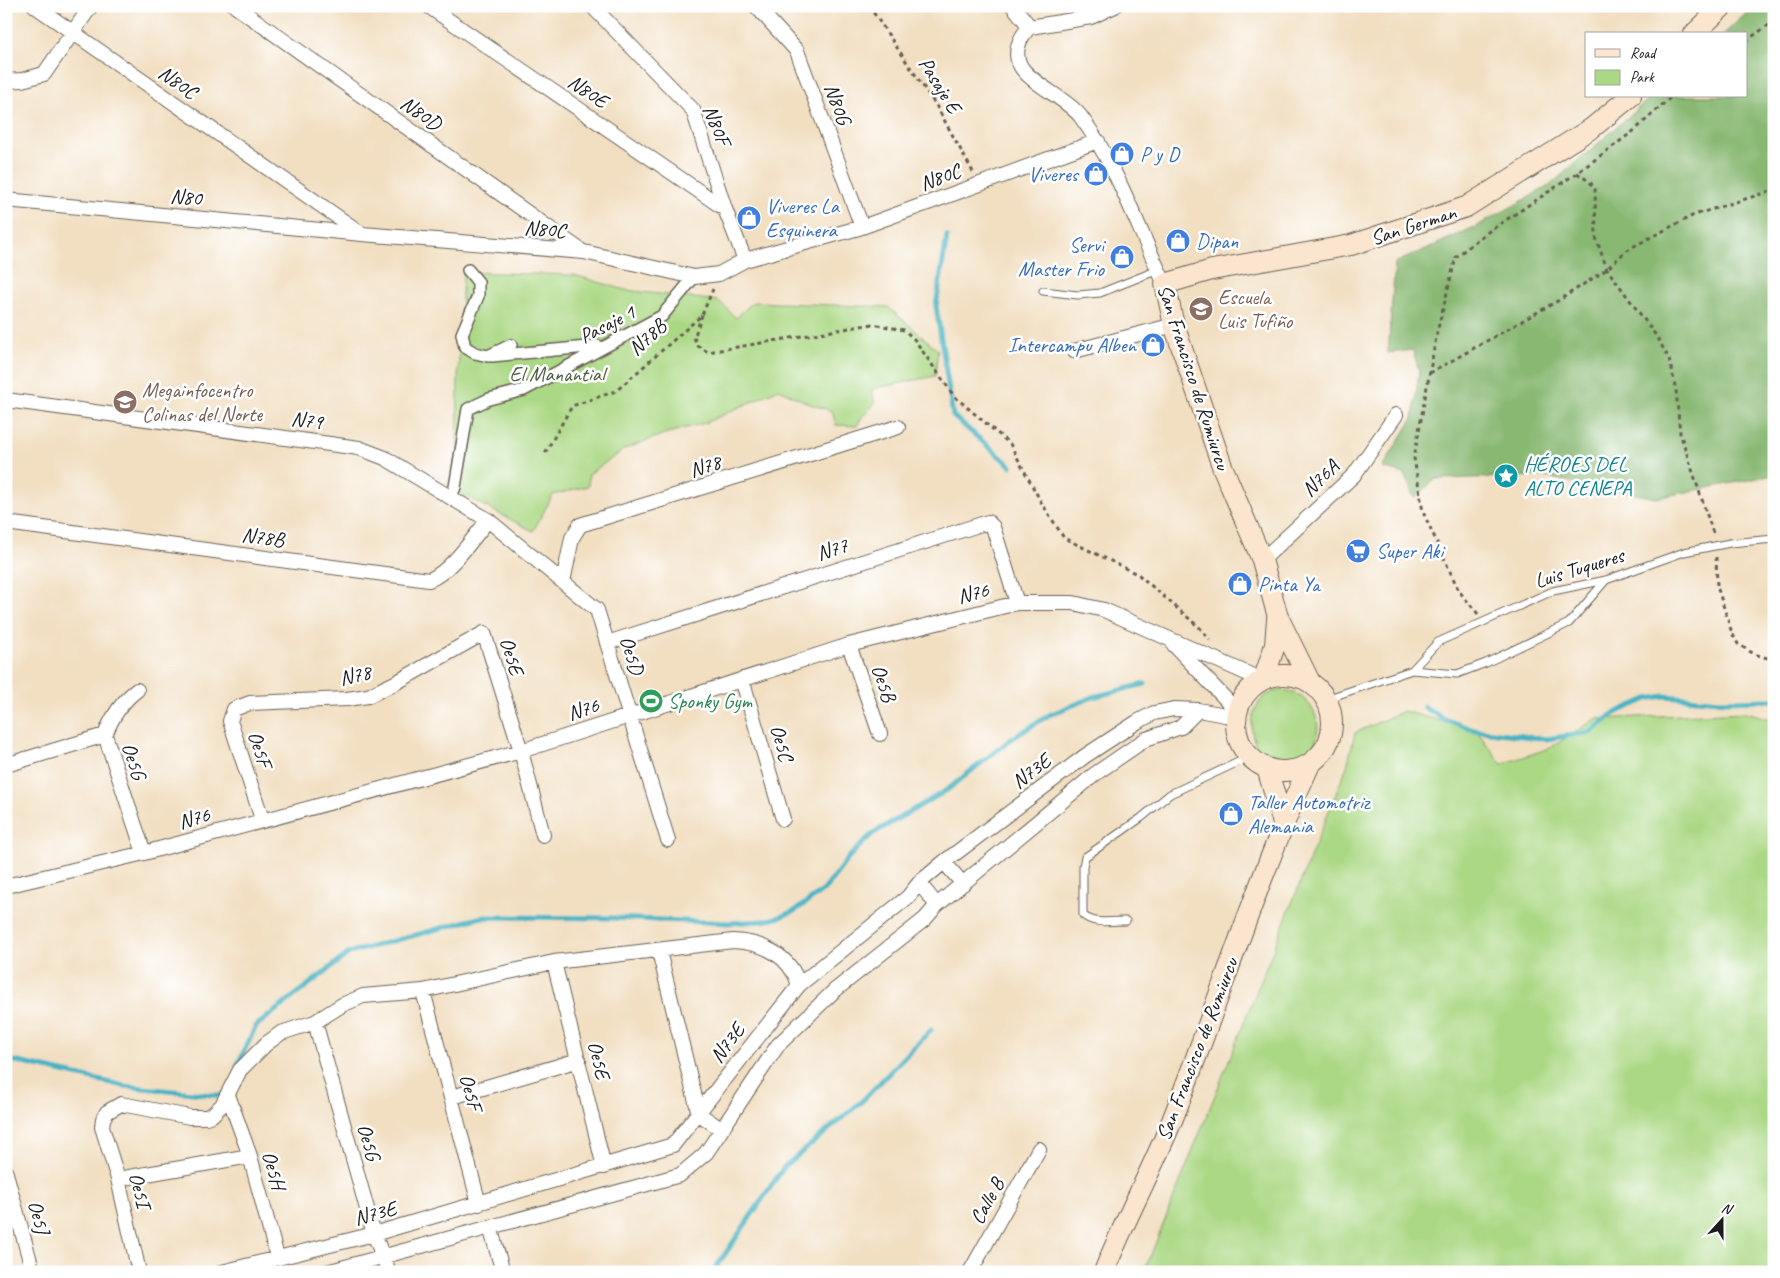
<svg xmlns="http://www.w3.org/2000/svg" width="1780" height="1278" font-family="Caveat,sans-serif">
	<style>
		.green { fill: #abd884; stroke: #647a50 }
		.forest { fill: #88b872; stroke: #526a47 }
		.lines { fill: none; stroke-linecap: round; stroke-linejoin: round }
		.stream { stroke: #46b3c3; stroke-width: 5 }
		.service-casing { stroke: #676056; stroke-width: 9 }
		.pedestrian-casing { stroke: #676056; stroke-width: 14 }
		.minor-casing { stroke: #676056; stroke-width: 16 }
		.secondary-casing { stroke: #676056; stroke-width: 22 }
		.path { stroke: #676056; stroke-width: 3; stroke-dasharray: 4 4; stroke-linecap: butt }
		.service { stroke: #fff; stroke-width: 7 }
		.pedestrian { stroke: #fff; stroke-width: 11 }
		.minor { stroke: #fff; stroke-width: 14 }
		.secondary { stroke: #fbe5cf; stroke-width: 20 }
		.labels { text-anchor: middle; stroke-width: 5; stroke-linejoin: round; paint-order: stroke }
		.street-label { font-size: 21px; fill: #1c1c1c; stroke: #fff }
		.shop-label { font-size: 21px; fill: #366cbe; stroke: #fff; text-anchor: start }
		.education-label { font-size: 21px; fill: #785e54; stroke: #fff; text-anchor: start }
		.park-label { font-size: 21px; fill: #4e5e40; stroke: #fff }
		.culture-label { font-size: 21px; fill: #0d838f; stroke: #fff; text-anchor: start }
		.leisure-label { font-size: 21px; fill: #27864d; stroke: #fff; text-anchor: start }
	</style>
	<rect width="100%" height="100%" fill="#fff"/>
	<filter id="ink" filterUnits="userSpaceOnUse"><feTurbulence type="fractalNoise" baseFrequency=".02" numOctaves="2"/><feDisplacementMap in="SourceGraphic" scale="10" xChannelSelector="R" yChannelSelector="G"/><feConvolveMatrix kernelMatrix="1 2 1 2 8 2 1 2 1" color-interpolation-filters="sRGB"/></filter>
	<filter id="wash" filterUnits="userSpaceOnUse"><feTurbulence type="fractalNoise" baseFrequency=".0096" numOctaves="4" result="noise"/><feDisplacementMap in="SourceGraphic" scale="20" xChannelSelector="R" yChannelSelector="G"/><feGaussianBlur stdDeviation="1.12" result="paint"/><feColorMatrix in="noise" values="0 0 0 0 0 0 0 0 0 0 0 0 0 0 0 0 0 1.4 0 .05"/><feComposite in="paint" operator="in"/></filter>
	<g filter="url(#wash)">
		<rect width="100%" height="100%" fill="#f2dfc2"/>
		<!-- green -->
		<path class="green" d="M463,272L574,275L625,290L719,301L736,318L753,302L888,307L938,350L935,376L872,389L875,404L862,417L857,426L836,425L832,411L810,404L779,389L705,423L664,434L625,449L589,474L588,486L553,495L533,531L457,492L458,376Z
			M1280,690C1328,693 1331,761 1284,764C1247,766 1237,698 1280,690Z
			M1403,711L1476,730L1502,764L1550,748L1596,719L1746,712L1774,720V1272H1144L1347,766L1355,733Z"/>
		<!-- forest -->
		<path class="forest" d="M1754,6H1774V475L1656,498L1541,476L1436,479L1414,498L1404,474L1382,468L1413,418L1419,371L1413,350L1388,353L1395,263L1477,226L1549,186L1652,96H1746V34H1724Z"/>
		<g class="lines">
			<!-- stream -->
			<path class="stream" d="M947,236L936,306L953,416L1011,466
				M1424,707L1442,718L1474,730L1547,739L1591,732L1615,713L1647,699L1664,696L1720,701L1774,700
				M6,1059L124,1086L222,1096L223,1094
				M237,1066L256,1026L349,953L482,917L613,918L729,923L763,921L780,917L796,910L824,890L850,856L872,834L947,790L1010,740L1049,715L1093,697L1145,684
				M713,1272L784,1167L861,1102L931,1030"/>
		</g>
	</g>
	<g filter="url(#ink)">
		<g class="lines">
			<defs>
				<path id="service" d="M1043,291L1078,295L1100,293L1158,270
					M1412,670L1438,642L1553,591L1606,580L1684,552L1730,543L1774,539
					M1326,699L1412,670L1457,674L1486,663L1569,623L1606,580
					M1126,921C1113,921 1093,925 1083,915V866L1085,857L1141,818L1170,794L1249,757"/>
				<path id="pedestrian" d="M468,270L478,282V296L462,334L465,347L475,353L488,356L511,345
					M492,356L598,346
					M451,497L455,487L468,409L489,399L524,390L662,316L694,277"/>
				<path id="minor" d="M35,6L362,234
					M235,6L583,252
					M428,6L725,209
					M592,6L693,110L725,209L745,260
					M756,6L797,51L862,227
					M1013,6L1030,27
					M1115,6L1091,17L1030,27C1020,36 1013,52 1020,65C1028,82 1069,100 1081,117C1118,167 1138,229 1165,284
					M6,81L22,80L44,74L91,6
					M6,200L362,234L584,252L694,277L719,274L745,260L862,227L1098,141
					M1074,351L1174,325
					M6,400L359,448L385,458L488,520L597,610L668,840
					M6,523L429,580C449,573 474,537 488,520
					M1262,560L1354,475L1396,415
					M563,582L572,538L580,525L898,427
					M607,643L988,522L993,527L1017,603
					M849,645L880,734
					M1174,645L1237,711
					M742,679L783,819
					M137,690C121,702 112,717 105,735L144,853
					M6,765L105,735
					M262,819L230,721L234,709L250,703L347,699L368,696L397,682L484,633L521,751L543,835
					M944,862L963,884
					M919,883L937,905
					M6,886L144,853L521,751L849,645L1017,603H1073L1104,610L1262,680
					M659,951L699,1114L721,1129
					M554,962L604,1167
					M423,991L479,1204
					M315,1022L374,1234L389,1272
					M228,1095L250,1156L277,1257
					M452,1097L579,1060
					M6,1173L33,1272
					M118,1179L250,1156
					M490,1227L503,1272
					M139,1272L118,1179L102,1127L103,1119L107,1112L121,1104L190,1117H206L212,1115L222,1105L240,1070L266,1044L281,1033L315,1022L342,1005L363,996L423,991L554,962L733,941C762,942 790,955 799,985
					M222,1272L374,1234L673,1145L799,985L908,897L919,883L944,862L1085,756L1137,722L1154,713L1174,709L1198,710L1236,717
					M327,1272L680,1175L706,1153L778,1045L834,991L925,919L937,905L1095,774L1146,739L1181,727L1198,710
					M970,1272L1039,1149"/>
				<path id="secondary" d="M1694,34L1723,6
					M1236 723a48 48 0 1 1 96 0a48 48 0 1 1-96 0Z
					M1264,678L1275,645L1277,619
					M1310,682L1278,617L1262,560L1222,466L1174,325L1165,284L1212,270L1351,245L1466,207L1592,128L1631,96
					M1267,768L1283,823
					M1104,1272C1125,1218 1154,1167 1175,1113C1220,997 1258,878 1310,764"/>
			</defs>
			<!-- service casing -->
			<use href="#service" class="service-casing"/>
			<!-- pedestrian casing -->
			<use href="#pedestrian" class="pedestrian-casing"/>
			<!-- minor casing -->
			<use href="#minor" class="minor-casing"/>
			<!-- secondary casing -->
			<use href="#secondary" class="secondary-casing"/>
			<!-- path -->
			<path class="path" d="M869,6L937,107L973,172
				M1746,41L1774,21
				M1577,173L1590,182L1595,189L1596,238L1607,269L1657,337L1669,359L1676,390L1680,433L1714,536
				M702,315L694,338L698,346L708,352L873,324L904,330L914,339L954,396L1010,444L1041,502L1064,538L1139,575L1200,628L1210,640
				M1430,373L1561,299L1607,269L1627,250L1655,235L1694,215L1774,190
				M545,453L572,406L616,391L702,315L713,289
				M1716,557L1717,586L1732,633L1738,644L1754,654L1774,660
				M1478,614L1459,591L1423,512L1414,458L1437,332L1456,257L1482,236L1577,173L1635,130L1672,96"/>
			<!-- service -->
			<use href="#service" class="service"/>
			<!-- pedestrian -->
			<use href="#pedestrian" class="pedestrian"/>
			<!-- minor -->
			<use href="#minor" class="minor"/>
			<!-- secondary -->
			<use href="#secondary" class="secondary"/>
		</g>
	</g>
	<!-- icons -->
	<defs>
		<symbol id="shop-disc" viewBox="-11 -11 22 22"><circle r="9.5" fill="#3f7fe0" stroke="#fff"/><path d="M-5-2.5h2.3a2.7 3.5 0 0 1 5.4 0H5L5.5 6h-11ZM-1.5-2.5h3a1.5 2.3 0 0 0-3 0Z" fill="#fff"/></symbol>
		<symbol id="school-disc" viewBox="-11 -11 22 22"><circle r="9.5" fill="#8d6e63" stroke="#fff"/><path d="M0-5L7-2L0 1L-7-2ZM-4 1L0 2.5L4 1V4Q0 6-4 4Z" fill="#fff"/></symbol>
		<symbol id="sight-disc" viewBox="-11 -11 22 22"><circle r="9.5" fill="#0f9aa8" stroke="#fff"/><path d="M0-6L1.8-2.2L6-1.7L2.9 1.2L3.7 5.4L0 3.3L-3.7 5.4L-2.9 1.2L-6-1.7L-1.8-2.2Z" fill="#fff"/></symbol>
		<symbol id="supermarket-disc" viewBox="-11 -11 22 22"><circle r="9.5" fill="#3f7fe0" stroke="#fff"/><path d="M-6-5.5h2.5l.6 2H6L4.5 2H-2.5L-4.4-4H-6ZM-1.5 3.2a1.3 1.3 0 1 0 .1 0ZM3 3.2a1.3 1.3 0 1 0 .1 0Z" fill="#fff"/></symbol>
		<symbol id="stadium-disc" viewBox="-11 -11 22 22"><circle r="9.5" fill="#2e9e5b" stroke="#fff"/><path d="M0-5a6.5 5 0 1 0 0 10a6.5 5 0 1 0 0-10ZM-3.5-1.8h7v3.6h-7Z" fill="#fff"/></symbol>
	</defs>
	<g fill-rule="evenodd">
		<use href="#shop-disc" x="1108" y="140" width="28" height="28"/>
		<use href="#shop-disc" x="1082" y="160" width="28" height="28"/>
		<use href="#shop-disc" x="735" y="204" width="28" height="28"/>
		<use href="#shop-disc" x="1164" y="227" width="28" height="28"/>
		<use href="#shop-disc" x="1108" y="243" width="28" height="28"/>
		<use href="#school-disc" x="1187" y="295" width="28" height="28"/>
		<use href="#shop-disc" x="1139" y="331" width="28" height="28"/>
		<use href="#school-disc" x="111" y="388" width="28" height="28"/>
		<use href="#sight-disc" x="1492" y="462" width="28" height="28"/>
		<use href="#supermarket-disc" x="1344" y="537" width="28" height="28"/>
		<use href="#shop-disc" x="1226" y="570" width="28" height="28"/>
		<use href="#stadium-disc" x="637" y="687" width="28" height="28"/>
		<use href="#shop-disc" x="1217" y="800" width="28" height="28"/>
	</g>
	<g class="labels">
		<!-- street labels -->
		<g class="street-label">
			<text transform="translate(178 82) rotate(35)" y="7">N80C</text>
			<text transform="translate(940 85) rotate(58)" y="7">Pasaje E</text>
			<text transform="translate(588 91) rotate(34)" y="7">N80E</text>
			<text transform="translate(838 104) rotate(70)" y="7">N80G</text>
			<text transform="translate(421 113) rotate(35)" y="7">N80D</text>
			<text transform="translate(717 125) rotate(68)" y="7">N80F</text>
			<text transform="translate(940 177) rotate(-20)" y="7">N80C</text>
			<text transform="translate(186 197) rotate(5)" y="7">N80</text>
			<text transform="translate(1413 225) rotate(-18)" y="7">San German</text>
			<text transform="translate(545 229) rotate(5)" y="7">N80C</text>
			<text transform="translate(607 324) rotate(-27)" y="7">Pasaje 1</text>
			<text transform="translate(647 337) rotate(-42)" y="7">N78B</text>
			<text transform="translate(1194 377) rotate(72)" y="7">San Francisco de Rumiurcu</text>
			<text transform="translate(307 420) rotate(7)" y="7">N79</text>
			<text transform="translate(705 466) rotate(-17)" y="7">N78</text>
			<text transform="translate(1320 478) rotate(-44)" y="7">N76A</text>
			<text transform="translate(263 537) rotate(8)" y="7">N78B</text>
			<text transform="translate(832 549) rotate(-18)" y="7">N77</text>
			<text transform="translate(1579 568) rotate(-17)" y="7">Luis Tuqueres</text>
			<text transform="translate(973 593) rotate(-14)" y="7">N76</text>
			<text transform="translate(632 655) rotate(73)" y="7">Oe5D</text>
			<text transform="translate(512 656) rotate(73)" y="7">Oe5E</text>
			<text transform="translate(355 675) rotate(-13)" y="7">N78</text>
			<text transform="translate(884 683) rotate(71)" y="7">Oe5B</text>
			<text transform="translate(583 709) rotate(-18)" y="7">N76</text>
			<text transform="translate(782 743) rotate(74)" y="7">Oe5C</text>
			<text transform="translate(260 749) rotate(72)" y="7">Oe5F</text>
			<text transform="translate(134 761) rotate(72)" y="7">Oe5G</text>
			<text transform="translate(1031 771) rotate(-37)" y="7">N73E</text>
			<text transform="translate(194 818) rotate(-16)" y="7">N76</text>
			<text transform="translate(727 1043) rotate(-53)" y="7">N73E</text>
			<text transform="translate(1197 1049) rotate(-69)" y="7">San Francisco de Rumiurcu</text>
			<text transform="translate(599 1060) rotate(76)" y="7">Oe5E</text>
			<text transform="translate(471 1092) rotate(75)" y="7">Oe5F</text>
			<text transform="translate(369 1142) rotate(74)" y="7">Oe5G</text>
			<text transform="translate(274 1170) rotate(74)" y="7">Oe5H</text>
			<text transform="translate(140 1190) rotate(76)" y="7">Oe5I</text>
			<text transform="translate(987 1201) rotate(-61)" y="7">Calle B</text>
			<text transform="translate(375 1213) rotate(-15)" y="7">N73E</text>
			<text transform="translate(39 1217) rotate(75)" y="7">Oe5J</text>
		</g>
		<!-- shop labels -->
		<g class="shop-label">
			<text x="1140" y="161">P y D</text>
			<text x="1078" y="181" text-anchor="end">Viveres</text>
			<text x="766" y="213">Viveres La<tspan x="766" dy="24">Esquinera</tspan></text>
			<text x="1196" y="248">Dipan</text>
			<text x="1104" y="252" text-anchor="end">Servi<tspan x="1104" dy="24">Master Frio</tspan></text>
			<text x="1136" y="352" text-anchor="end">Intercampu Alben</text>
			<text x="1376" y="558">Super Aki</text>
			<text x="1258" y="591">Pinta Ya</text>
			<text x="1248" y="809">Taller Automotriz<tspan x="1248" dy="24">Alemania</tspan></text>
		</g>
		<!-- education labels -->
		<g class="education-label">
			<text x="1218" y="304">Escuela<tspan x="1218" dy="24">Luis Tufiño</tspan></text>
			<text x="142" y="397">Megainfocentro<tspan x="142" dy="24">Colinas del Norte</tspan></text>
		</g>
		<!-- park labels -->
		<g class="park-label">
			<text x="557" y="381">El Manantial</text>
		</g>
		<!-- culture labels -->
		<g class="culture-label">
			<text x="1524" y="471">HÉROES DEL<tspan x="1524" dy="24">ALTO CENEPA</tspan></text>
		</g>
		<!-- leisure labels -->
		<g class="leisure-label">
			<text x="668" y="708">Sponky Gym</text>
		</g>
	</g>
	<!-- margin -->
	<rect width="1780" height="1278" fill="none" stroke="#fff" stroke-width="25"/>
	<!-- legend -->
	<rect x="1585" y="32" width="162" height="65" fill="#ffffff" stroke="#a4a4a4"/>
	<rect x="1595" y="49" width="25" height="8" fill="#fbe5cf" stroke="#a4a4a4"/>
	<text x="1630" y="58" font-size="15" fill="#1c1c1c">Road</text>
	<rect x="1595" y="70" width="25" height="15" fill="#abd884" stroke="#a4a4a4"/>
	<text x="1630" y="82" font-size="15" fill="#1c1c1c">Park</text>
	<!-- north arrow -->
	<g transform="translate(1722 1220) rotate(21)" stroke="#ffffff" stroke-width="4" paint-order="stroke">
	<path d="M0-4L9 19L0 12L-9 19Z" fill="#1c1c1c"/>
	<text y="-8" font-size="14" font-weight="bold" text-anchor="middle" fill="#1c1c1c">N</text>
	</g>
</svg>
